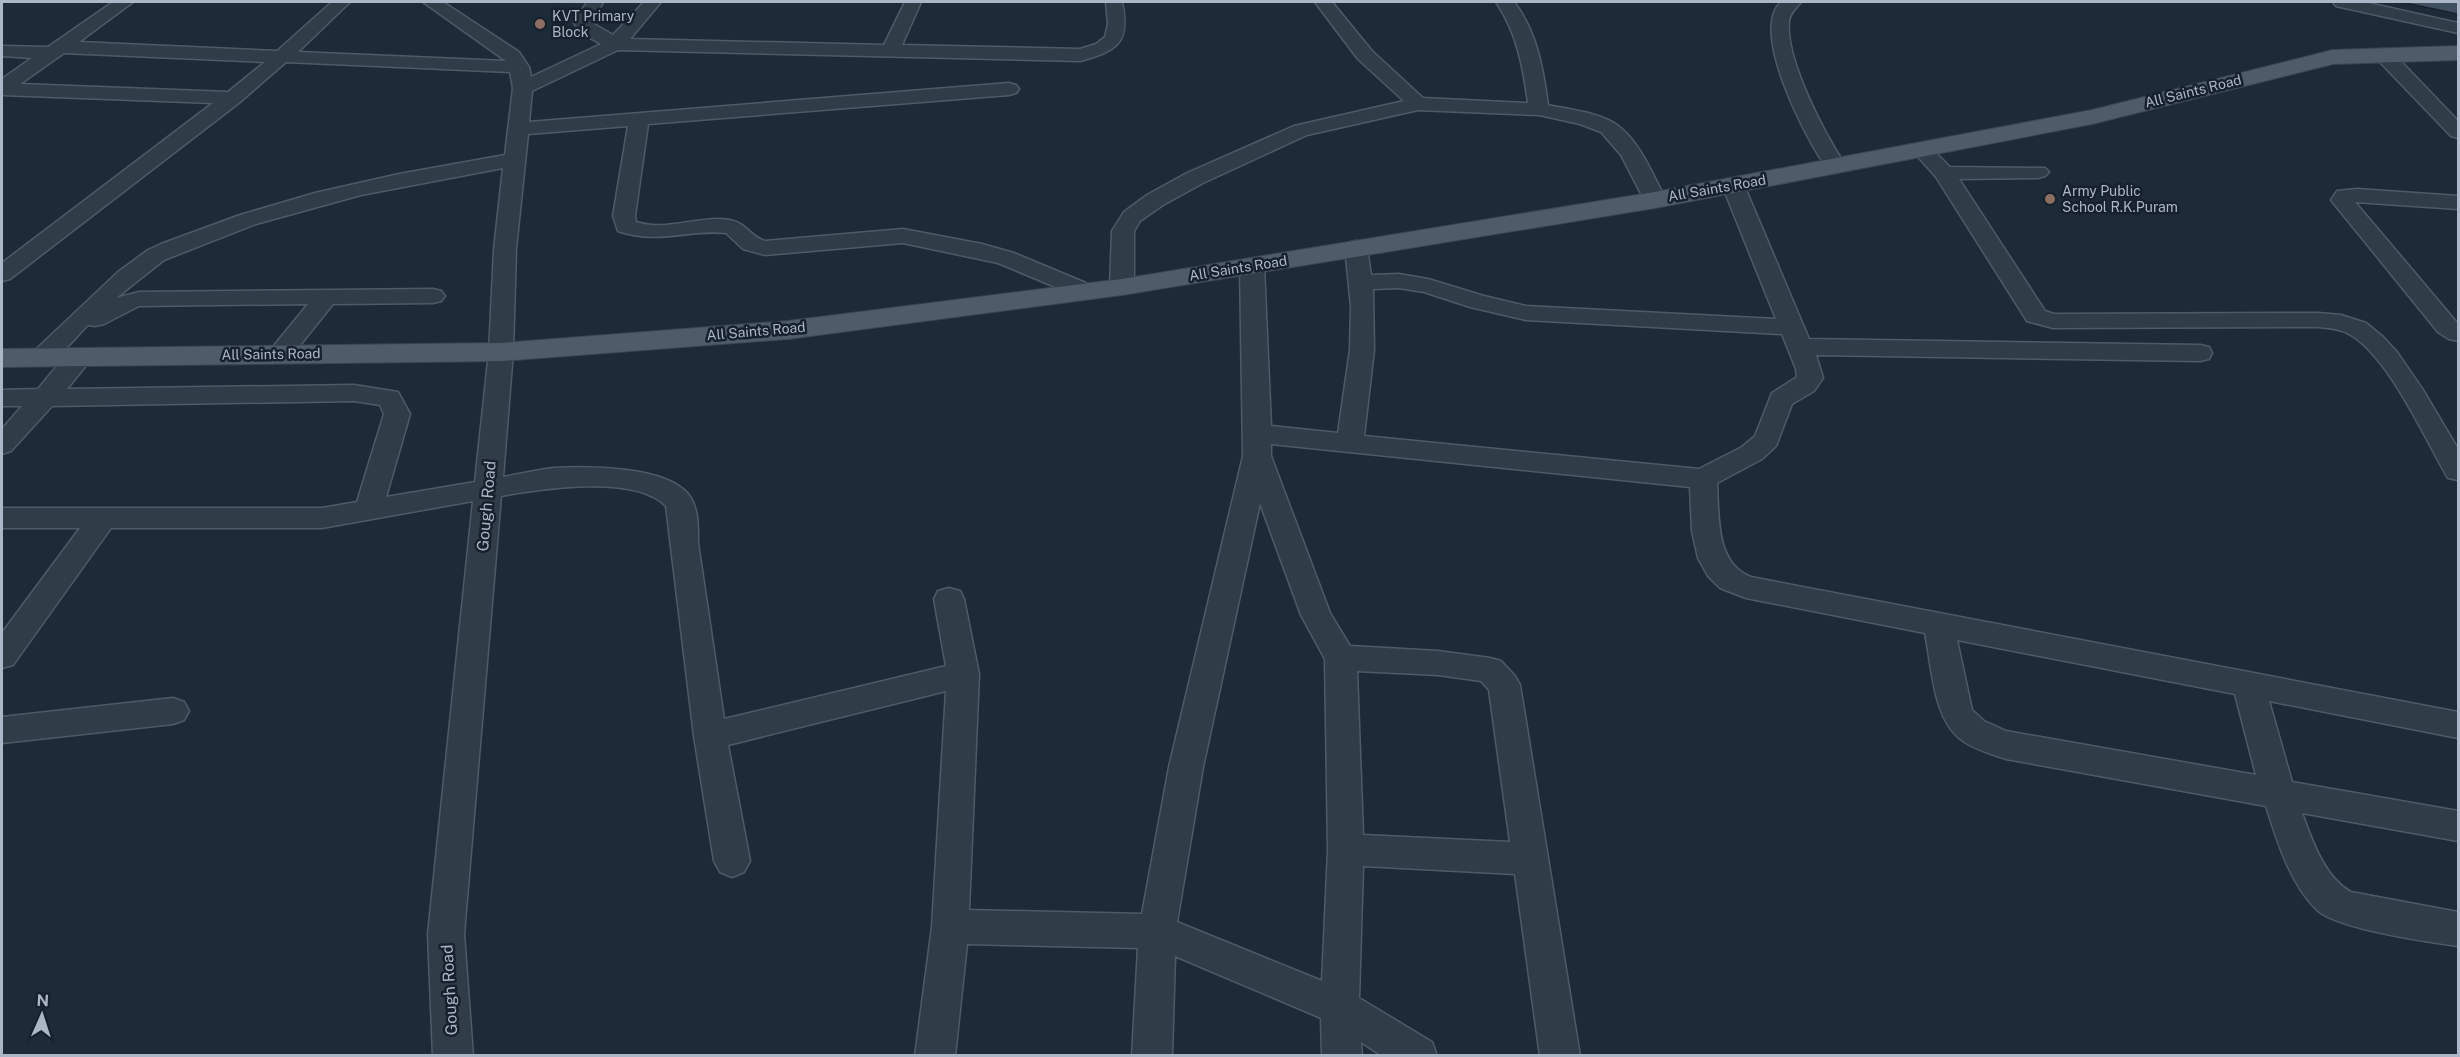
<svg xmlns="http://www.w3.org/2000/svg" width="2460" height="1057" font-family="'Public Sans',sans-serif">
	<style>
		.building { fill: #405061; stroke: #19232f; stroke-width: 1.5 }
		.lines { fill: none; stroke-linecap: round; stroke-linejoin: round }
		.minor-casing { stroke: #4f5a67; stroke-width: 3 }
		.major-casing { stroke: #3b4552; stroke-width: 2 }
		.minor { fill: #313c49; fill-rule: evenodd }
		.major { fill: #4e5c69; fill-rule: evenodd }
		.education-dot { fill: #8d6e63; stroke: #17212d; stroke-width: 2 }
		.labels { text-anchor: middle; stroke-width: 5; stroke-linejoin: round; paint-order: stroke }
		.far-poi-label { font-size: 14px; fill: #abb7c6; stroke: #17212d; text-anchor: start }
		.far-street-label { font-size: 14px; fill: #abb7c6; stroke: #17212d }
		.street-label { font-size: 16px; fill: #abb7c6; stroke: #17212d }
	</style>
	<rect width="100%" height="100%" fill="#1d2b38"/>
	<!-- building -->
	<path class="building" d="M2401,2H2458V14Z"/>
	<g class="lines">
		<defs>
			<path id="minor" d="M113,2H133L79,42L277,51L332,2H350L298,52L506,61L423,2H443L519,52L529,67L531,77L601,44L583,34L574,23L587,2H603L592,23L613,35L644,2H661L630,39L884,45L905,2H921L902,45L1080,49L1096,44L1105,37L1108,24L1106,2H1122C1131,43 1117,51 1080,61L618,50L532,91L529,122L1009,83L1016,85L1019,89L1016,93L1009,95L648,124L635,216L636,222C666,232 699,215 730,220C746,223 751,237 765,241L903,229L982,244L1014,253L1093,286L1097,291L1093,296L1085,298L1077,296L998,263L903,243L765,255L743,249L726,233C687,229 659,245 618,231L613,216L628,126L528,134L516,249L513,352L503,477C520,474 537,470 554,468C587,466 665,466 688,494C699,508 698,526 698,543L724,719L946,666L934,599L938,591L949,588L960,591L964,599L979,674L969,910L1142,914L1169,767L1243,456L1240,266L1244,261L1252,259L1260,261L1264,266L1271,426L1338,433L1350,350L1351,306L1345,248L1348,243L1356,241L1364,243L1367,248L1371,275L1399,274L1428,279L1484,296L1526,306L1776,319L1722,185L1725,180L1733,179L1741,180L1744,185L1809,339L2200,345L2209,347L2212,353L2209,359L2200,361L1816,355L1823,378L1814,391L1792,404L1776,446L1762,459L1717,483C1719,516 1715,563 1751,577L2458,712V738L2269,701L2292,782L2458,811V841L2302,813C2312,840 2324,877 2351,892L2458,912V946C2429,942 2335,929 2316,909C2290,883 2277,841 2266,806L2006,759C1991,754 1976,750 1963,741C1933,721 1932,667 1925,633L1746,598L1720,588L1708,576L1698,558L1692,531L1690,487L1271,444V456L1330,613L1350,646L1438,651L1490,658L1501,661L1515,676L1520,685L1580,1056H1540L1515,874L1363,866L1359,998L1432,1042L1437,1056H1382L1361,1042L1362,1056H1322L1321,1018L1175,956L1172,1056H1132L1138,948L967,944L955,1056H915L932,927L946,691L728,745L750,861L744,872L732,877L720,872L714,861L694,736L666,506C634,474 542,489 501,496L464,934L473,1056H433L428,934L473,501L322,528H111L13,665L2,668V633L80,528H2V508H322L357,502L384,414L380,405L354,401L52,406L11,451L2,454V429L22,406H2V390L38,389C51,374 67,347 89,352L92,358L67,389L354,385L398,392L410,414L386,497L475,482L489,352L494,249L503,168L361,195L256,224L164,260L116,298L139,292L433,289L441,291L445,296L441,301L433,303L333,304L289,359L280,361L271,359L268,353L308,304L139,306L104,324L95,326L88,325C73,339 54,369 31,363L28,357L118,272L148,250L161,244L240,215L315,193L399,174L505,155L513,88L510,72L286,62L240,102L10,279L2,281V263L213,103L2,95V79L32,58L2,56V46L48,47ZM64,53L265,62L228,92L20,84ZM1399,288L1424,292L1470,307L1526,320L1782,334L1796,369L1797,377L1772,393L1755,436L1742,447L1699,469L1364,436L1374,350L1373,289ZM1260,503L1301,615L1325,659L1328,850L1322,981L1177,922L1203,767ZM1957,640L2235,694L2256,775L2006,731L1984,721L1972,710ZM1357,671L1438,675L1481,681L1489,690L1510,842L1363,835Z
				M1315,2H1332L1372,51L1423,98L1528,103C1523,66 1517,33 1496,2H1514C1537,32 1543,68 1548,105C1570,110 1598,112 1617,125C1640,142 1653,175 1666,200L1663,205L1655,207L1647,205L1621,155L1601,132L1580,124L1539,115L1418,110L1307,135L1203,183L1163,205L1140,221L1134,231V287L1130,292L1122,294L1114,292L1110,287L1112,231L1124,212L1147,195L1187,173L1294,126L1404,101L1358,59Z
				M1781,2H1801C1796,9 1790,12 1789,21C1785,59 1825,135 1846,166L1842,170L1835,172L1828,170C1807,141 1749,31 1781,2Z
				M2333,2H2364L2458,23V33L2336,6Z
				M2384,49L2391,51L2458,121V138L2451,136L2377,59L2375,55L2377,51Z
				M1922,144L1929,146L1950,167L2045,168L2049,172L2045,176L2038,178L1959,179L2045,311L2054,314L2318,313L2341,315L2366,323L2383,337L2397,352L2423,390L2458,449V480L2448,478C2425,439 2388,355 2349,334C2340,329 2329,328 2318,327L2053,328L2027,321L1936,177L1912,150L1915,146Z
				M2357,189L2458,196V209L2355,202L2458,324V341L2449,339L2438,332L2331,200L2337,191Z
				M173,698L184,702L189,711L184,720L173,724L2,743V717Z"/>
			<path id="major" d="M2458,46V60L2333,64L2092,124L1655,208L1122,295L788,339L501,361L2,367V349L501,343L788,321L1122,279L1655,192L2092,110L2333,50Z"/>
		</defs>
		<!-- minor casing -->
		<use href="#minor" class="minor-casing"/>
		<!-- major casing -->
		<use href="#major" class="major-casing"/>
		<!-- minor -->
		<use href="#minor" class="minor"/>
		<!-- major -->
		<use href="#major" class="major"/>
	</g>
	<!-- markers -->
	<g class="education-dot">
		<circle cx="540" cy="24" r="6"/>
		<circle cx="2050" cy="199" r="6"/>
	</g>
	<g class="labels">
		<!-- far-poi labels -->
		<g class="far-poi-label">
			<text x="552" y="21">KVT Primary<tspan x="552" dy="16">Block</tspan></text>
			<text x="2062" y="196">Army Public<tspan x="2062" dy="16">School R.K.Puram</tspan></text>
		</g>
		<!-- far-street labels -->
		<g class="far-street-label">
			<text transform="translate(2193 91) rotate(-14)" y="5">All Saints Road</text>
			<text transform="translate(1717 188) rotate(-10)" y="5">All Saints Road</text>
			<text transform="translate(1238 268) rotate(-9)" y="5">All Saints Road</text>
			<text transform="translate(756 331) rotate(-5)" y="5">All Saints Road</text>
			<text transform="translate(271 354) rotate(-1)" y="5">All Saints Road</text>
		</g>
		<!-- street labels -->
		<g class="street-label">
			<text transform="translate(486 506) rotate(-85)" y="6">Gough Road</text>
			<text transform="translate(449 990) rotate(-93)" y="6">Gough Road</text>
		</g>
	</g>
	<!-- border -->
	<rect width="2460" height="1057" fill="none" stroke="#abb7c6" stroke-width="6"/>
	<!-- north arrow -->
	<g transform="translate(42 1015) rotate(3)" stroke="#17212d" stroke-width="4.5" paint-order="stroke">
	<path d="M0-4.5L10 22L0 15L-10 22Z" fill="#abb7c6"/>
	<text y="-9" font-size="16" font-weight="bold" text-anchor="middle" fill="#abb7c6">N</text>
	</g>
</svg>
